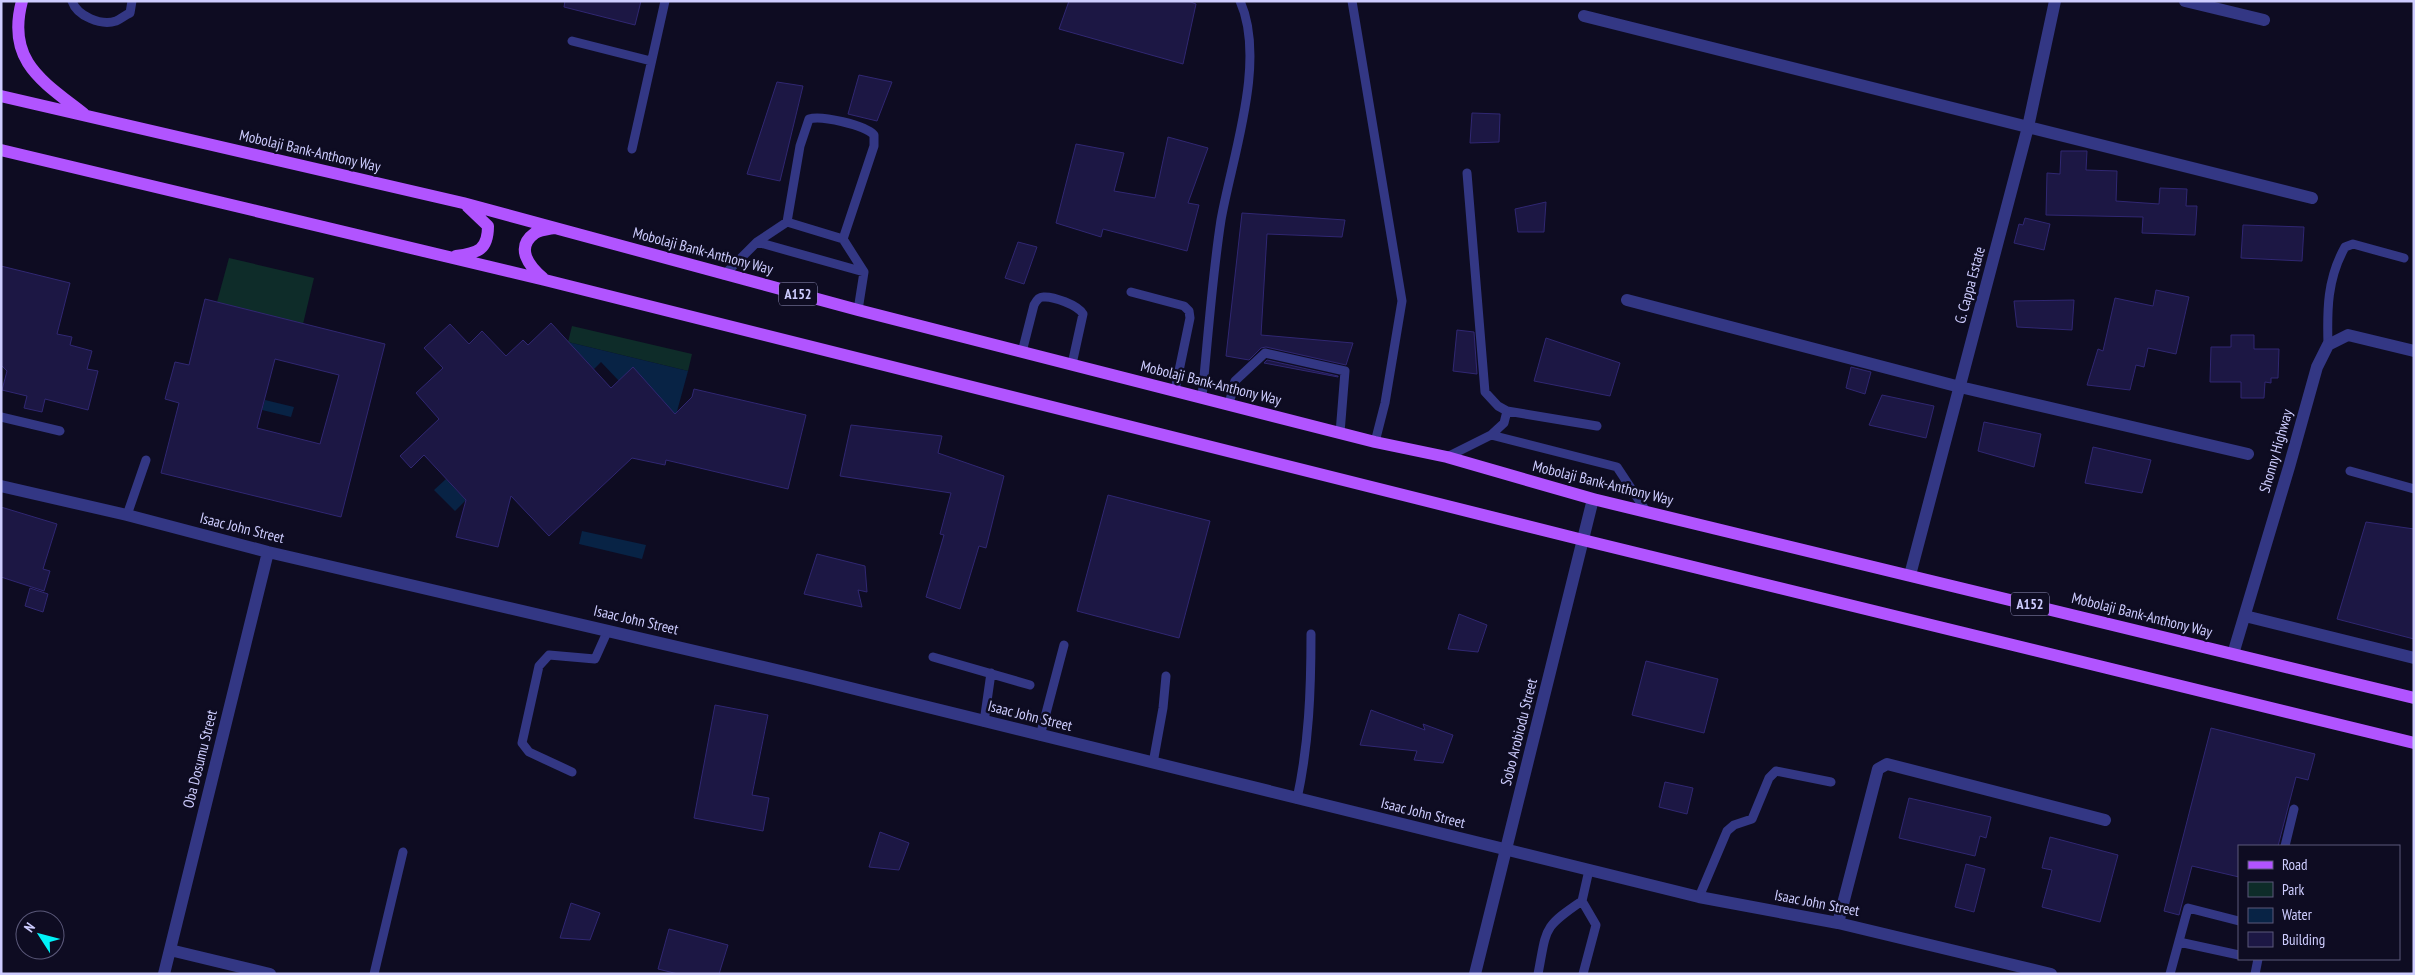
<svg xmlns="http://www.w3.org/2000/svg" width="2415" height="975" font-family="'PT Sans Narrow',sans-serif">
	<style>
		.green { fill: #0e2c29 }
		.water { fill: #082345 }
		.building { fill: #1c1744; stroke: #302772; fill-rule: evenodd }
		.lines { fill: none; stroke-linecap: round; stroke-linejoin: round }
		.service { stroke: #333784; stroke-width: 9 }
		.minor { stroke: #333784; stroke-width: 12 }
		.tertiary { stroke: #333784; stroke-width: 12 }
		.primary { stroke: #b154ff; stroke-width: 12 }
		.labels { text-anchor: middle; stroke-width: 5; stroke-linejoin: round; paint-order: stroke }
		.shield { fill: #0e0c22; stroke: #9493bd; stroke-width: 1 }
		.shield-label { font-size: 14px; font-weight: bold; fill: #cecdff }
		.street-label { font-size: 15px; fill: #cecdff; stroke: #0e0c22 }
	</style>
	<rect width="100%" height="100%" fill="#0e0c22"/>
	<!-- green -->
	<path class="green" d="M229,258L314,278L303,324L217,302Z
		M572,326L692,354L688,371L568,342Z"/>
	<!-- water -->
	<path class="water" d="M568,342L688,371L676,415L633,368L619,381L601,362L594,369Z
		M265,400L294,407L291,417L262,410Z
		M446,479L466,500L455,511L434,490Z
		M582,531L646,545L642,559L579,544Z"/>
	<!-- building -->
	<path class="building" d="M565,1H641L635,25L564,7Z
		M1069,1H1188L1196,4L1183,64L1059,29Z
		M859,75L892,82L877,121L848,114Z
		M777,82L803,86L780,181L747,174Z
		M1472,113L1500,114L1499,142L1470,143Z
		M1168,137L1208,148L1188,203L1199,205L1187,251L1103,229L1101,237L1056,223L1076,144L1124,153L1114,191L1155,198Z
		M2061,151H2087L2086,170L2117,171L2116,201L2159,204L2160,188L2187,189L2186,206H2197L2195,235L2142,233L2143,217L2046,215L2047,173L2060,174Z
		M1546,202L1544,232H1518L1515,209Z
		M1242,213L1345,220L1342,237L1267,234L1261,335L1353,343L1346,365L1266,347L1261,348L1249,360L1226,356Z
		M2025,218L2050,224L2044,250L2014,243L2019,224L2023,225Z
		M2243,225L2304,227L2302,261L2241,258Z
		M1018,242L1037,247L1024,284L1005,278Z
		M1,266L70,283L57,334L72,337L70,345L92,351L87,369L98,371L88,410L45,399L42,412L24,408L27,396L2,390L7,371L1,365Z
		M2156,290L2189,297L2176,354L2148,348L2144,367L2136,365L2130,390L2087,385L2098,349L2103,351L2115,298L2153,306Z
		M205,299L385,344L341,517L161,473L179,403L165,399L175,362L189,365ZM275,359L339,375L320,444L257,428Z
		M2074,300L2072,330L2017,327L2014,301Z
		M551,323L611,388L633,367L675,414L692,397L694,389L806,415L788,489L666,460L665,465L632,458L549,536L511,496L498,547L456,537L466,500L424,455L411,468L400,456L439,419L416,393L443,368L424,348L450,324L469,344L482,331L506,356L523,340L528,345Z
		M1457,330L1474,332L1477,374L1453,371Z
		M2231,335H2254V349H2279L2278,378H2271V383L2265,382L2264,398H2241V382H2210L2211,347H2231Z
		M1546,338L1620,363L1610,396L1534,381Z
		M1267,360L1338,376V377L1264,363Z
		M1851,367L1871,372L1865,394L1846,388Z
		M1882,395L1934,406L1926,438L1869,425Z
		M1984,422L2041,434L2034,467L1978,451Z
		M851,425L942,436L938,453L1004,476L986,548L979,546L960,609L926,597L944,535L940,534L951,493L840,476Z
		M2093,447L2151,460L2142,493L2085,483Z
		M1108,495L1210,521L1179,638L1077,611Z
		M1,507L57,524L43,569L50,571L44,591L1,577Z
		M2366,522L2414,529V639L2337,619Z
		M817,554L865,566L867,592L858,590L862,607L804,594Z
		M30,588L48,594L43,612L25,606Z
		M1459,614L1487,625L1478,652L1448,649Z
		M1646,661L1718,679L1704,733L1632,715Z
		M715,705L768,715L752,795L769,798L763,831L694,818Z
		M1371,710L1425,730L1423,724L1453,735L1443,763L1414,760L1417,751L1360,745Z
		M2211,728L2315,754L2308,780L2296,777L2278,846H2239V877L2192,866L2179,915L2164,911Z
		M1665,782L1693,788L1687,814L1659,807Z
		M1909,798L1991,817L1986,838L1980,836L1975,856L1899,838Z
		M880,832L909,843L899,870L869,867Z
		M2050,837L2118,855L2100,922L2042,907L2052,870L2042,868Z
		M1966,864L1985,869L1974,912L1955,907Z
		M571,903L600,913L590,940L560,938Z
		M669,929L728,945L719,974H678L658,969Z"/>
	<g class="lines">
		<!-- service -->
		<path class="service" d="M72,1C77,16 101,26 116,21C121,19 125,15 130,13L132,1
			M1352,1L1402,301L1385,403L1375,442
			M572,41L651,61
			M632,149L665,1
			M1467,173L1485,392L1498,406L1507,411
			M787,222L800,146L809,119C821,115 865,125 874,135V146L843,239
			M757,242L864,272
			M724,275L757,242L787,222L843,239L864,272L858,310
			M1131,292L1184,306L1189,311L1190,318L1175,390
			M2328,345C2327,310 2327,279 2345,247L2353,244L2404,258
			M1022,352L1034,305C1036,301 1039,297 1043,297C1053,296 1078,305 1083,314L1072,364
			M1202,397C1208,338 1212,278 1221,220C1232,157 1267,61 1240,1
			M1229,404L1235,381L1265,353L1345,371L1340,433
			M1,417L60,431
			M1491,435L1504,423L1507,411L1597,426
			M1447,457L1491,435L1617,467L1646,511
			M2350,471L2414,489
			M127,515L146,460
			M933,657L1030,685
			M984,722L991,673
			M1040,736L1064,645
			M1153,763L1163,708L1166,676
			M572,772L529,752L522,743L539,666L549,655L595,659L608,630
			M1297,799C1309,744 1311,690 1311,634
			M2285,846L2294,809
			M1699,897L1727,831L1734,825L1752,819L1769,778L1776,771L1831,782
			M1582,901L1596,925L1583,974
			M2179,942L2239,955
			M374,974L403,852
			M1538,974C1547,928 1542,928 1582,901L1589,870
			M2170,974L2188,908L2239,921
			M2255,974L2258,959"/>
		<!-- minor -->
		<path class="minor" d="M2185,1L2264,20
			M1584,16L2312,198
			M1627,300L1960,387L2248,454
			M1,486L127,515L268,552L806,677L1699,897L1838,923L2051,974
			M1910,575L2028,127L2055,1
			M2245,616L2414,658
			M2233,654L2289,467L2317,367L2328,345L2348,335L2414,351
			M1838,923L1878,769L1887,764L2105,820
			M170,950L270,974
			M164,974L268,552"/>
		<!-- tertiary -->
		<path class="tertiary" d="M1475,974L1593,499"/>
		<!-- primary -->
		<path class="primary" d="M22,1C6,61 42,81 84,114
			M1,96L463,203L858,310L1375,442L1447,457L1593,499L2414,698
			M1,150L545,280L1583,540L2414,743
			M456,256C478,253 488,250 488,226L468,207
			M543,278C530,267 514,248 535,233C540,230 549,229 554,228"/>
	</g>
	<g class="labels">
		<!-- shield labels -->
		<g class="shield">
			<rect x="779" y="282.5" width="38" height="23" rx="4"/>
			<rect x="2011" y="592.5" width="38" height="23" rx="4"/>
		</g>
		<g class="shield-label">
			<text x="798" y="299">A152</text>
			<text x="2030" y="609">A152</text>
		</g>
		<!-- street labels -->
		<g class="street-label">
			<text transform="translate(310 151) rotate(13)" y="5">Mobolaji Bank-Anthony Way</text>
			<text transform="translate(703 251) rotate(15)" y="5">Mobolaji Bank-Anthony Way</text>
			<text transform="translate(1970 285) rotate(-75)" y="5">G. Cappa Estate</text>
			<text transform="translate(1211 383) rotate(14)" y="5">Mobolaji Bank-Anthony Way</text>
			<text transform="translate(2276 451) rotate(-74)" y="5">Shonny Highway</text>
			<text transform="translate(1603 483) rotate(14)" y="5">Mobolaji Bank-Anthony Way</text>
			<text transform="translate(242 528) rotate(14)" y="5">Isaac John Street</text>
			<text transform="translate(2142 615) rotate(14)" y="5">Mobolaji Bank-Anthony Way</text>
			<text transform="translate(636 620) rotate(13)" y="5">Isaac John Street</text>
			<text transform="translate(1030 716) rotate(14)" y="5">Isaac John Street</text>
			<text transform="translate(1519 732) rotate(-76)" y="5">Sobo Arobiodu Street</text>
			<text transform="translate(200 759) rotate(-76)" y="5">Oba Dosumu Street</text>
			<text transform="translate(1423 813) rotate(14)" y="5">Isaac John Street</text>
			<text transform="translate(1817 903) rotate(11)" y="5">Isaac John Street</text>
		</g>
	</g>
	<!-- border -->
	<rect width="2415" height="975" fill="none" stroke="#cecdff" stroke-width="5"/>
	<!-- legend -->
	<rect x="2238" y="845" width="162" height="115" fill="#0e0c22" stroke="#5b597a"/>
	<rect x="2248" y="861" width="25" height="8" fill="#b154ff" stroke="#5b597a"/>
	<text x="2282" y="870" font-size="15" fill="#cecdff">Road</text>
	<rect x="2248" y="882" width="25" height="15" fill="#0e2c29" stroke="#5b597a"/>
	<text x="2282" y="895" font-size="15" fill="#cecdff">Park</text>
	<rect x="2248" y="908" width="25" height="15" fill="#082345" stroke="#5b597a"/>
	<text x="2282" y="920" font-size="15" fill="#cecdff">Water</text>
	<rect x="2248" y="932" width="25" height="15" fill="#1c1744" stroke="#5b597a"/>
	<text x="2282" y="945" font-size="15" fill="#cecdff">Building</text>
	<!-- north arrow -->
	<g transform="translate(40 935) rotate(306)"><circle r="24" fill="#0e0c22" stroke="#5b597a"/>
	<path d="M0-4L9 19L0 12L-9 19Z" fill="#00f2f8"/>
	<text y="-8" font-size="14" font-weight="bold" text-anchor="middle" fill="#cecdff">N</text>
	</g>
</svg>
